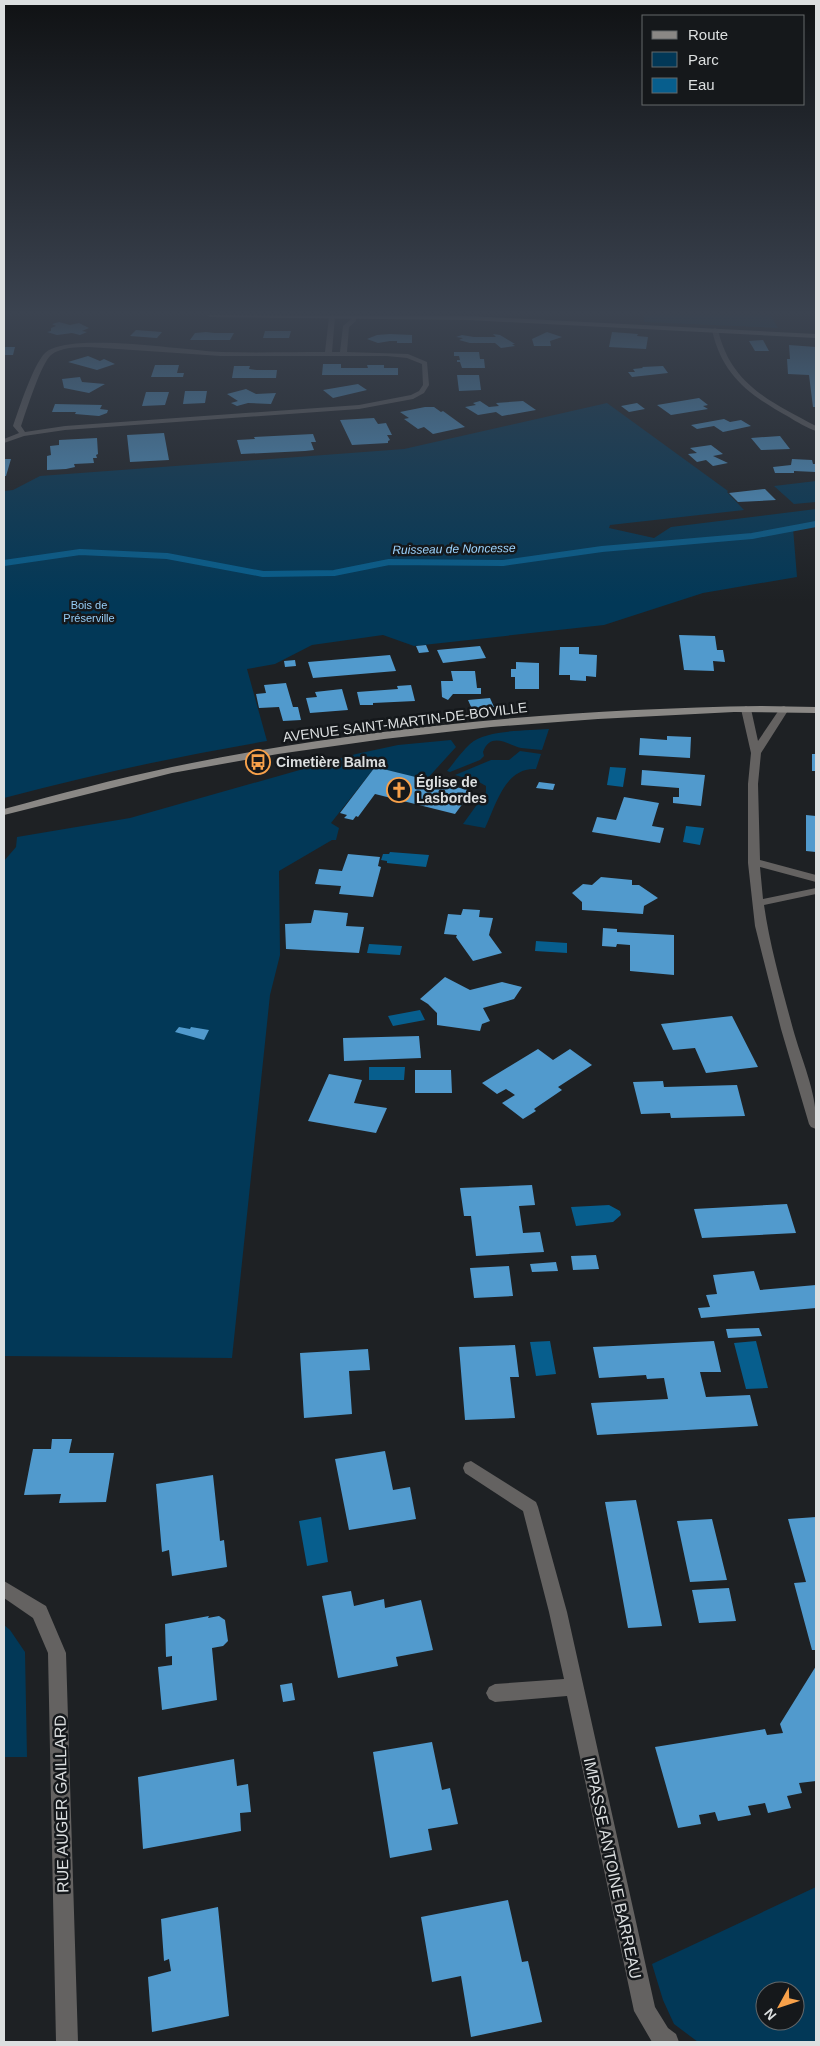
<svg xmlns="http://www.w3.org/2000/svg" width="820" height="2046" font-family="Helvetica,sans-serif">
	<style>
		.green { fill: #023857; fill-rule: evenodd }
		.water { fill: #075e8d }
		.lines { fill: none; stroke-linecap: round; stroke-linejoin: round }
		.stream { stroke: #075e8d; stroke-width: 6 }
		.building { fill: #519acd }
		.street { fill: #646261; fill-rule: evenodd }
		.secondary { fill: #8a8885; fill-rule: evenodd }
		.labels { text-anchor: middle; stroke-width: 5; stroke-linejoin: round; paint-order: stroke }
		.far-park-label { font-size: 11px; fill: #96cdf6; stroke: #15181b }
		.far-water-label { font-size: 12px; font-style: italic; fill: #9dd4fe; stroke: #15181b }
		.street-label { font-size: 14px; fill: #dcdfe0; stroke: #15181b }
		.poi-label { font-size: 14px; font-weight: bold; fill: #dcdfe0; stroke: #15181b; text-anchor: start }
		.near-street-label { font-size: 16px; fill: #dcdfe0; stroke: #15181b }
	</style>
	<rect width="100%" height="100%" fill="#1e2124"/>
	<!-- green -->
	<path class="green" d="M644,315H770L778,328L644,322Z
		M607,403L728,491L727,492L744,510L610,525L609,528L654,538L671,527L816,509V523L793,528L797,577L703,593L604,625L414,646L383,635L312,645L275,664L247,669L267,741C178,756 91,775 4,798V491L13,490L40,476L404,449Z
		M816,481V502L794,504L774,486Z
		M549,729L542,750C535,749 528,749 521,748C510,746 491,730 483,752L484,756L480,760L450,772L447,771C454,763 461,752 470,744C486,729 528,731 549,729Z
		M451,740L456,747L426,780L375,767L331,823L339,828L336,840H332L279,871L280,955L270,995L232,1358L4,1356V861L16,847L17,837L130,818L356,754L398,745Z
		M520,751L541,754L536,769C505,767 496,805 485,828L463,824L486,792V786L479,782L455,775L491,760H509Z
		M4,1625L10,1630L25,1652L27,1757H4Z
		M816,1887V2042H698L674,2024L663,2000L652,1964ZM765,1991H795V2021H765Z"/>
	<!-- water -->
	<path class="water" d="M610,767L626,768L623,787L607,785Z
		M686,826L704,828L700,845L683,842Z
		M390,852L429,855L426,867L387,863V861L381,860L383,854H389Z
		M536,941L567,943V953L535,951Z
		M369,944L402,946L400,955L367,953Z
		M420,1010L425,1020L393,1026L388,1016Z
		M369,1067H405L404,1080H369Z
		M609,1205L620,1211L621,1215L613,1222L576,1226L571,1207Z
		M550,1341L556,1374L536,1376L530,1342Z
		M756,1341L768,1388L746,1389L734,1343Z
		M321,1517L328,1562L307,1566L299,1521Z"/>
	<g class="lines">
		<!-- stream -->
		<path class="stream" d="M4,563L80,552L167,556L263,574L334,573L389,562L503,563L602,549L752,536L816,524"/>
	</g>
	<!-- building -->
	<path class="building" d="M59,322L70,325L79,323L89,328L82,331L87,332L80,335L72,333L57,335L47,332L51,331V328L56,326L52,324Z
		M136,330L162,332L157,338L130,336Z
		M265,331H291L289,338H263Z
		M206,332L214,333H234L230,340H190L195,333Z
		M547,332L562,337L550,341L551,346H534L532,339Z
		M612,332L638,334L637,336L648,337L646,349L609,347Z
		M390,334L412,335V343H397V341H390L378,343L367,339L377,335Z
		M493,334L500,335L515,344H512L515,346L501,348L495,343H470L459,340L463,338L456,337L462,335L474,337H496Z
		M763,340L769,351H755L749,341Z
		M789,345L816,347V407H813L809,375L788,374L787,359H790Z
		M4,347H15L13,355H4Z
		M454,352H479L480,359H484L485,368H462L460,362H457V360H460L459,356H454Z
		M88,356L100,361L104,359L115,364L97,370L68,362Z
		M323,364H341V368H368L367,365H384V368H398V375H322Z
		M155,365H179L177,373H184L183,377H151Z
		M234,366H250L249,369L257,370H277L276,378H232Z
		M663,366L668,373L632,377L628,372H635L633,369L643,368L642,367Z
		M457,375H479L481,390L459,391Z
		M80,377L82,382L105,384L89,393L64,388L62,379Z
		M358,384L367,390L333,398L323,390Z
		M246,389L256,394L276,393L271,404L248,403L237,406L231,403L238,401L227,394Z
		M185,391H207L205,403L183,404Z
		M146,392H169L165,405L142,406Z
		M699,398L708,405L703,406L708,409L671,415L657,405Z
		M480,401L489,407L499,406L496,403L523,401L536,410L502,416L496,412L478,415L465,407L476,405L473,403Z
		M637,403L645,409L629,412L621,406Z
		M55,404L102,405L100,409L108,410L107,413L99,416L75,414L76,412H52Z
		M425,407H434L441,412L443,411L465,427L433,434L424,427L418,429L404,419L409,418L400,412Z
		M374,418L378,424L386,423L392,435H387L390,440L388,441V443L352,445L340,420Z
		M724,419L730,422L741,420L751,426L723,432L714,426L697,429L691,425Z
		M164,433L169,460L130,462L127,435Z
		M313,434L316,442H311L314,450L305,451L241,454L237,440L255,439L254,437Z
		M780,436L790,449L761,450L751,438Z
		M97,438L98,454L96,455L97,458H93L94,463L74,464L75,467L66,469L47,470V456L51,455L50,446L59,445V440Z
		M711,445L723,454L713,456L728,463L713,466L706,460L697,462L688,454L697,453L690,448Z
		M4,459H11L6,476H4Z
		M792,459L812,460L813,464H816V472L794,471V473H775L773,467L791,465Z
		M765,489L776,500L738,502L729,493Z
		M679,635L715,636L717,650H723L725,662L713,661L714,671L684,670Z
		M426,645L429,652L419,653L416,646Z
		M480,646L486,658L443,663L437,650Z
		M560,647H579V654L597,655L596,677L586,676V681L570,680V675H559Z
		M390,655L396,671L313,678L308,662Z
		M295,660L296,666L285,667L284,661Z
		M516,662L539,663V689H515V677H511V669H516Z
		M451,671H475L477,688H481V694H453L448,700L442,697L441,681H453Z
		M286,683L293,707H298L301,720L283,721L279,707L259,708L256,694L266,693L264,685Z
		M411,685L415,701L373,703V705H360L357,692L398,689L397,686Z
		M342,689L348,710L310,713L306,698L317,697L315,692Z
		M490,698L494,707L472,709L468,700Z
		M667,736L691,737L690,758L639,755L640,738L667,740Z
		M812,754H816V771H812Z
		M375,767L444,784L472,791L455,814L375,794L358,817L356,816L353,820L344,818L347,815L340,813Z
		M642,770L705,775L701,806L673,803V797H679V788L641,785Z
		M539,782L555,784L553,790L536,788Z
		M624,797L659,803L652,826L664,828L660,843L592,832L597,817L616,820Z
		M806,815L816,816V852L806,851Z
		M348,854L380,857L378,866L381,867L373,897L339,894L341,886L315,884L319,869L342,871Z
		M601,877L632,880V885H639L658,898L644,906L643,914L582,910V902L572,893L583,884L592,885Z
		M463,909L480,910L479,917L493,918L489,935L502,953L473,961L456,937L457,935L444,934L448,914L461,915Z
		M314,910L348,913L346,926L364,927L359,953L286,949L285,924L311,923Z
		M603,928L617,929V932L674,935V975L630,971V945L617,944L616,947L602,946Z
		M445,977L470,990L502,982L522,987L514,999L483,1008L490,1021L482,1024L480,1031L437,1025V1013L428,1004L420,999Z
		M732,1016L758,1067L706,1073L695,1048L673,1050L661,1024Z
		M179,1027L190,1029L191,1027L209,1030L204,1040L175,1032Z
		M419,1036L421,1058L344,1061L343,1038Z
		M538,1049L553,1060L570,1049L592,1065L558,1087L562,1090L534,1109L536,1111L523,1119L502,1103L515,1095L506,1089L497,1094L482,1083Z
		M415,1070H451L452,1093H415Z
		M329,1074L362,1080L354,1103L387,1108L376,1133L308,1121Z
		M663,1081L664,1087L737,1085L745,1116L671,1118L670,1113L641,1114L633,1082Z
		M532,1185L535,1205L519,1206L523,1233L540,1232L544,1252L476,1256L471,1216H464L460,1188Z
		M787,1204L796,1233L702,1238L694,1209Z
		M596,1255L599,1269L573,1270L571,1256Z
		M556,1262L558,1271L532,1272L530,1264Z
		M509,1266L513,1296L474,1298L470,1268Z
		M754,1271L760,1290L816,1285V1308L701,1318L698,1308L710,1307L706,1295L717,1294L713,1275Z
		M759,1328L762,1336L728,1338L726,1329Z
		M714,1341L721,1372H700L706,1397L750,1395L758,1426L597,1435L591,1403L668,1399L664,1378L647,1379L646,1375L599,1378L593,1347Z
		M515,1345L519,1377H510L515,1418L465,1420L459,1347Z
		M368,1349L370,1370L349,1371L352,1414L304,1418L300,1353Z
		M52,1439H72L69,1453H114L106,1502L59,1503L61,1494L24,1495L33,1449H51Z
		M385,1451L393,1490L410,1487L416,1519L349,1530L335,1459Z
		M213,1475L220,1541L224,1540L227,1567L172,1576L169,1550L162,1552L156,1484Z
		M636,1500L662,1626L628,1628L605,1502Z
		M816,1517V1650H812L794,1583L806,1582L788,1519Z
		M712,1519L727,1580L690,1582L677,1521Z
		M729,1588L736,1621L699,1623L692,1590Z
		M351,1591L354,1606L384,1599L385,1608L421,1600L433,1650L396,1657L398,1666L338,1678L322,1596Z
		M209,1616L208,1618L219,1616L225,1620L228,1641L223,1646L212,1648L217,1700L162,1710L158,1667L172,1665V1656L166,1657L165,1624Z
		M816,1666V1781L799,1783L802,1793L787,1796L791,1808L768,1813L765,1803L748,1806L751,1815L718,1821L715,1812L699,1815L701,1824L678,1828L655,1747L765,1729L767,1735L783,1733L780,1724Z
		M292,1683L295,1700L283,1702L280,1685Z
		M432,1742L442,1790L450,1788L458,1824L428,1829L432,1850L390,1858L373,1752Z
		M234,1759L237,1786L248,1784L251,1812L240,1813L241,1831L143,1849L138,1777Z
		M508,1900L522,1962L528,1961L542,2022L471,2037L461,1976L432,1982L421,1917Z
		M218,1907L229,2016L152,2032L148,1977L171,1971L169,1959L164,1961L161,1919Z"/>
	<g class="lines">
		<!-- street -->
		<path class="street" d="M332,315L335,317L332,352H340L343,326L350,320L352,316H356V321L349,327L347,352L408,354L427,362L429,385L424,393L413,399L359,409L65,430L24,436L4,443V439L19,433L13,426C19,409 33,365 45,353C68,331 188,351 222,352C256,353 291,352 325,352L329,317ZM89,347L221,356H387L407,358L422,364L423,385L419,391L411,395L359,405L65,426L25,432L21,426L23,420C28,406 41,364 51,355C61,347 77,347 89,347Z
			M715,328L718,330C731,385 770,401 816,426V431C807,428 797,422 789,417C749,395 722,375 712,330Z
			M746,706L751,709L758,741L781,707L784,706L789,709L761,753L758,784L760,860L816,875V882L760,867L763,899L816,888V894L764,905C770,947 782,988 793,1029C802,1062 818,1094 816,1129L811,1127L809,1124L781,1029L755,926L748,863V784L751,753L741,709Z
			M471,1461L536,1502L538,1507L567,1612L655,2007L668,2028L676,2034L679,2042H652L634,2011L567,1696L495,1702L489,1699L486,1693L489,1687L495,1684L564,1679L549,1612L523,1511L465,1473L463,1468L465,1463Z
			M4,1581L46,1606L66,1653L78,2042H56L48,1653L33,1618L4,1598Z"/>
		<!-- secondary -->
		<path class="secondary" d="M207,315L468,316L816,334V338L468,320L210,317Z
			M761,706L816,707V713L734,712L598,719L491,727L384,739L278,754L172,773L4,815V809C59,794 115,779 172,767C365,727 564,709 761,706Z"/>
	</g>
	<!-- sky -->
	<linearGradient id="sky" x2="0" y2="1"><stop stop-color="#101214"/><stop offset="0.52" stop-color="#3b4350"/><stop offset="1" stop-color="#3b4350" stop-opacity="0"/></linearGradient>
	<rect width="820" height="602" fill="url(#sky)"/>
	<!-- icons -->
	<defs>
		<symbol id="bus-ring" viewBox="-11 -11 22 22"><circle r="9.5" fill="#15181b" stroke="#f8a14a" stroke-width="1.5"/><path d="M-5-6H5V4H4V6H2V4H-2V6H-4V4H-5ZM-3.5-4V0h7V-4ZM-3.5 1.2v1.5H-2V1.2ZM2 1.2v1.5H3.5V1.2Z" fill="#f8a14a"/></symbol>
		<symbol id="church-ring" viewBox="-11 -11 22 22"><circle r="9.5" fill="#15181b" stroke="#f8a14a" stroke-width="1.5"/><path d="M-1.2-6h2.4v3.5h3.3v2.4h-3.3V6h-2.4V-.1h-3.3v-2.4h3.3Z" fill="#f8a14a"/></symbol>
	</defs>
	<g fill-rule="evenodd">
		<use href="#bus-ring" x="244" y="748" width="28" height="28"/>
		<use href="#church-ring" x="385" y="776" width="28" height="28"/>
	</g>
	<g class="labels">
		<!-- far-park labels -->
		<g class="far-park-label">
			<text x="89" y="609">Bois de<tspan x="89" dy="13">Préserville</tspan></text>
		</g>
		<!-- far-water labels -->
		<g class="far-water-label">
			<text transform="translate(454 549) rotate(-1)" y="4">Ruisseau de Noncesse</text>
		</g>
		<!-- street labels -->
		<g class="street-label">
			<text transform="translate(405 722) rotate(-7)" y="5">AVENUE SAINT-MARTIN-DE-BOVILLE</text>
		</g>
		<!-- poi labels -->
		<g class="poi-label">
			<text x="276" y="767">Cimetière Balma</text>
			<text x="416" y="787">Église de<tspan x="416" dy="16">Lasbordes</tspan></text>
		</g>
		<!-- near-street labels -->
		<g class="near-street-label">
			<text transform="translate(61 1804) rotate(-91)" y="6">RUE AUGER GAILLARD</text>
			<text transform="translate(613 1868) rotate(78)" y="6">IMPASSE ANTOINE BARREAU</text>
		</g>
	</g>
	<!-- border -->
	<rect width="820" height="2046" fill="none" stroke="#dcdfe0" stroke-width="10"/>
	<!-- legend -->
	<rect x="642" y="15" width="162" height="90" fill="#15181b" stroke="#65686a"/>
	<rect x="652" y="31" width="25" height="8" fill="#8a8885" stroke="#65686a"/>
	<text x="688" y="40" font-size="15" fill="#dcdfe0">Route</text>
	<rect x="652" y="52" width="25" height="15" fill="#023857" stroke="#65686a"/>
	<text x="688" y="65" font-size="15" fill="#dcdfe0">Parc</text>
	<rect x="652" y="78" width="25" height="15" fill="#075e8d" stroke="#65686a"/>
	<text x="688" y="90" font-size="15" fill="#dcdfe0">Eau</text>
	<!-- north arrow -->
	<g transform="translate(780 2006) rotate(230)"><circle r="24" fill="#15181b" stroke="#65686a"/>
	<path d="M0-4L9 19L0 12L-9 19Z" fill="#f8a14a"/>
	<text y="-8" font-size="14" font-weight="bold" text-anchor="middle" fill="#dcdfe0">N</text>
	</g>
</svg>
